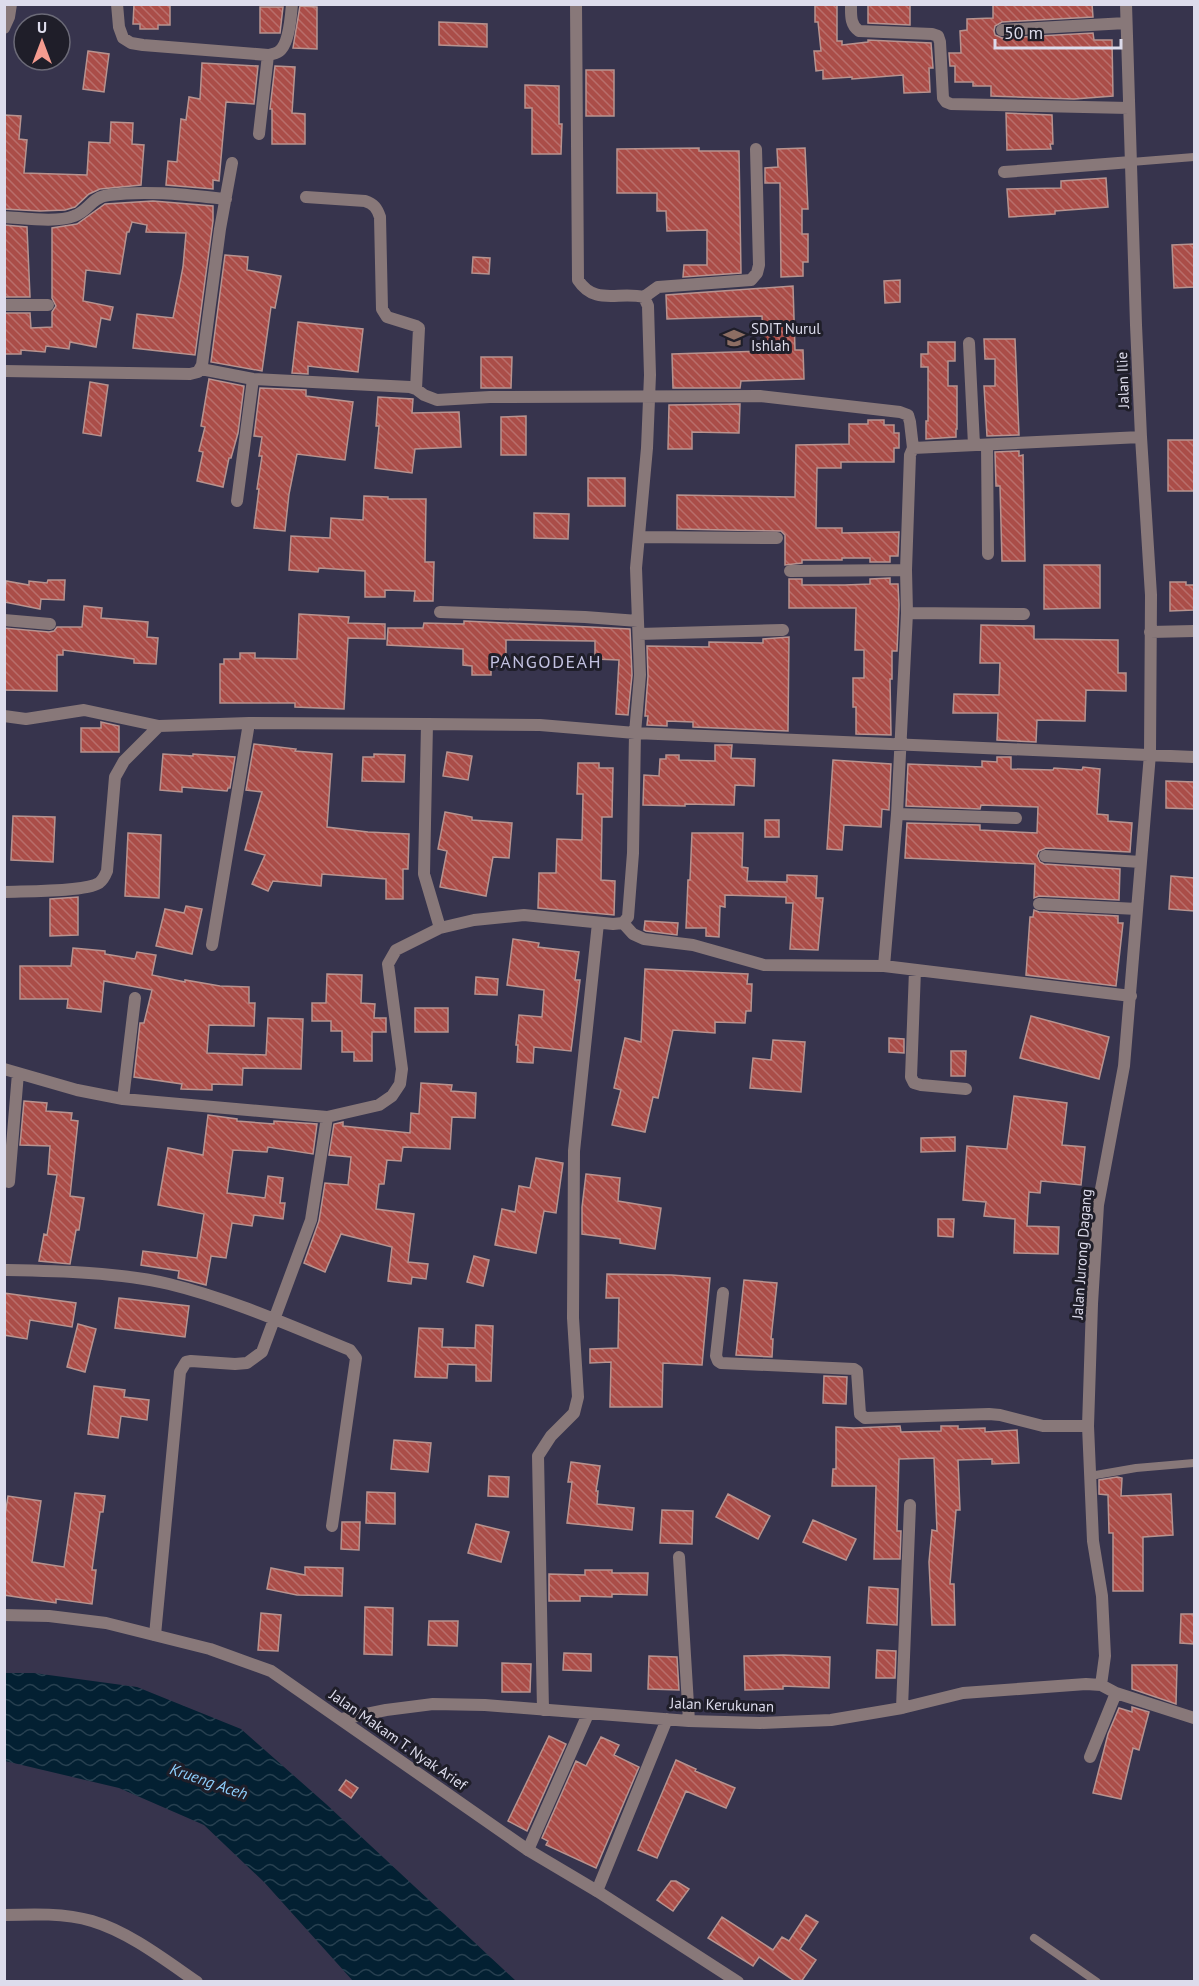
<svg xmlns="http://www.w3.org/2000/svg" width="1199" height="1986" font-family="'PT Sans',sans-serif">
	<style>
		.water { fill: url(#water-waves) }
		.building { fill: url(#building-back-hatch); stroke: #b7938f; stroke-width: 1.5 }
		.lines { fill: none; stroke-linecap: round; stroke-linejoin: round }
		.service { stroke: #887879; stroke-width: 8 }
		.minor { stroke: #887879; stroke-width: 12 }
		.tertiary { stroke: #887879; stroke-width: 12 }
		.labels { text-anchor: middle; stroke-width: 6; stroke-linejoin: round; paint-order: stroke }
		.poi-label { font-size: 15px; fill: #dddcec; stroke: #1f1e29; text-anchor: start }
		.street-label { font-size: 15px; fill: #dddcec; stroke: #1f1e29 }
		.water-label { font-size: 16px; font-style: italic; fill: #8ecffd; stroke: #1f1e29 }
		.quarter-label { font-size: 18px; letter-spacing: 1.5px; fill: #c3c2e1; stroke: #1f1e29 }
	</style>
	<defs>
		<pattern id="water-waves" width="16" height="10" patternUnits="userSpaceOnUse" patternTransform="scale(1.5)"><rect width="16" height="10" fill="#032032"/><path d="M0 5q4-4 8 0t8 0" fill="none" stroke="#274050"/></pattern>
		<pattern id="building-back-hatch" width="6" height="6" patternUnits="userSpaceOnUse" patternTransform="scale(1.5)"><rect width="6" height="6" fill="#aa4d48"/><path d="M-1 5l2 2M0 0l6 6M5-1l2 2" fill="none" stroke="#b96e6b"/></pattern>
	</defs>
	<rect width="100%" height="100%" fill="#37344d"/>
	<!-- water -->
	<path class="water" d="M5,1673H34L137,1687L241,1729L326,1804L516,1981H353L264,1882L204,1825L119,1788L5,1761Z"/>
	<!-- building -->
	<path class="building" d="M134,4H170V25H158V29H140V24H133Z
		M815,4H837V41H842V45L868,42V40L931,43L933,68H929L930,92L904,93L903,75L852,79V77L823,79V70L816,71L814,51H821L818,22H815Z
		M868,4H910V25L868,23Z
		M993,4H1092L1093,17L1002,22L995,26L994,31L995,35L1002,38L1093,33L1094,40H1112L1113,96L1074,99L991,96V86H973V82H955V66H950L949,53H961L960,31L967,30V19L993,18Z
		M300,6L317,7V49L293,48Z
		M260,7H283L280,33H260Z
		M439,22L487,24V47L439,45Z
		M88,51L109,54L104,92L83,89Z
		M202,63L258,66L254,104L226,102L219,181L213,180V189L166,185L168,161L177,162L181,119L186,120L189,97L200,99Z
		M275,66L295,67L292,113L305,114V144H272V109H270Z
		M586,70H614V116H586Z
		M525,85L559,86V124H562L561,154H532V108H525Z
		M1006,113L1052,115L1053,144H1050L1051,149L1007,150Z
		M4,115L21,116L19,139L27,140L24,173L87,175L89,142L110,143L111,122L133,123L132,144L144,145L141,185L100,189L89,194L75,207L65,210L40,211L4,209Z
		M699,148V151H739L741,273L683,277L684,265H707V230L667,231L666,211H657V193H617V149Z
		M805,148L808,209H802V234H808V262H803V276L781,277L780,183H765V168L778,167L777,149Z
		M1106,178L1108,207L1055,211V214L1009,217L1007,189L1061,188V181Z
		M153,201L213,206V221L195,355L133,348L137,314L173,318L183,267L186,233L146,232L147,225L132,222L129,232H127L120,274L86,270L83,301L113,307L110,320L101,318L96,347L70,342L69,349L46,346L45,352L21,350V354H4V313H30L31,328L52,327V312L56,306L52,298V228L77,224L105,204Z
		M4,225L27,227L30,297H4Z
		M1194,244V287L1174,288L1172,245Z
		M225,255L248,257L247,270L281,276L275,308L271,307L262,371L211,362Z
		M473,257L490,258L489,274L472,273Z
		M900,280V302L885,303L884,281Z
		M793,286L795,350H803L804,379L741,381L740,388H673L672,354L764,351L762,316L667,319L666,295Z
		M298,322L363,329L358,372L308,366V374L292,373Z
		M984,339H1015L1019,435L987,436L984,386H995V359H985Z
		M928,342H955V361H948V386H957V429H956V437L926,439V421H928V367H921V354H928Z
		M481,357H512L511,388H481Z
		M209,379L244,386L238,433L231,458H229L223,487L197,481L203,452L199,451L205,427L201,426Z
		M90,382L108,385L101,436L83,433Z
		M260,388L306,390V396L353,402L345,460L297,454L289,494L285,531L254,528L259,489H257L262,456H259L262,437L254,436Z
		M378,397L413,399L412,413L459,412L461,447L415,449L412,473L375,468L379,426H376Z
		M740,404L739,433L692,432V449H668L669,405Z
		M526,416V455H501V417Z
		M868,420H884V425H894V433H899V448H894V462H841V468H817L816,528H842V533L899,532L898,556H890V562H870V558H842V560H802V563L785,565V535L781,531L677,529V495L795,497L796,445L849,444V424H868Z
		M1168,440H1194V491H1168Z
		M1019,451V456L1023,455L1025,561H1002L1000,486H996L995,452Z
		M588,478H625V506H588Z
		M364,496L388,497V499H426L425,562H434L433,601H414L415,591L385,590V597H365V571L319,568L318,572L289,570L291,536L330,538L331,518L363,520Z
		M534,513L569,514L568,539L534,538Z
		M1044,565H1100V608L1044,609Z
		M890,578V584H898L899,605L897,651H892V679H890L891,735L856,734V707H853V678H864V650H855L856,608H789V579H802V585H845L870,584V579Z
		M48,580H65L64,600L41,599L40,609L4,602L6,581L29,585V581L47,583Z
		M1170,582H1186V585H1194V610L1170,611Z
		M84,606L102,608L101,618L148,622L147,637L158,638L156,664L134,663V659L63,650V655H57V691L4,690V628L49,632L54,631L57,627H82Z
		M299,614L349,617L348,623L385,624V639L348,638L344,709L295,707V703H220V664H224V659H240V653H255V658L297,659Z
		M464,621L630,629L632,675L628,715L616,714L619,660L595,659V641L506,640V666H491V675H472V666L463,665V649L387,645L388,628H423L424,623L464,624Z
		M981,625L1034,626V639L1118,640V673H1126V691L1086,690L1085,721L1037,720L1036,742L997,740L998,713H953L954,694L999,695L1000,663H980Z
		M789,637L788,731L693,727V722L667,721V726L647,725L648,716H645L648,676L647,646L709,647V642L763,643V639Z
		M101,722L119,726V752H81V728H101Z
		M254,744L296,749L295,751L332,754L327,827L368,832L409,834L408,869H403V899H386V879L322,874L321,886L273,881L268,891L252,884L265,855L245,850L262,792L246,790Z
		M715,745H732L731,758L755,759L754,786L735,785L734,805L685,804V806L643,805L644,775L659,776L660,759H666V755H679V760L715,761Z
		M447,752L472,756L468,780L443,776Z
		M163,754L193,756V754L235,757L230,788H228L227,791L182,787V792L160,790Z
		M374,754L405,755L404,782L362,781L363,757H374Z
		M997,757H1011V769L1053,770L1054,768L1082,770L1083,767L1100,769L1097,814L1108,815V821L1132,823L1130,852L1046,848L1039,851L1037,856L1040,862L1044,864L1120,869L1119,900L1039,896L1034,898L1035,864L905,858L907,823L980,825V830L1037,833L1038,807L981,805L980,809L906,806L908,764L982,767V761L997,762Z
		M833,760L891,764L889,810L882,809L881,827L844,825L842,850L827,849Z
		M578,763H599V768H613L612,817H602L601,880L615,881L614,915L538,908L539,873H556L557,839L582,840L583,794H577Z
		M1166,781L1194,782V809L1166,808Z
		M445,812L472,817V820L512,823L509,858L493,857L486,896L440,887L447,851L438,849Z
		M13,816L55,817L53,862L11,860Z
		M765,820H779V837H765Z
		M128,833L161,835L159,898L125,896Z
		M692,833H743L742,867L748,868L747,881L787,882V875L817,876L816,898H823L818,950L790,949L793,903H786V897L725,895V907L720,906L719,937L706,936V928H686L688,880H690Z
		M1171,876L1194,878V911L1169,909Z
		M78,897V935L50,936V899Z
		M186,906L202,909L192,954L156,946L165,909L184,913Z
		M1034,910L1039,912L1118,916V923H1123L1116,986L1026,975L1030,917H1033Z
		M645,921L678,923L677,935L646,931L644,930Z
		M513,939L539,943L538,947L579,952L575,980H580L571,1051L534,1047L533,1063L517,1062L518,1045H516L519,1015L542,1017L544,990L507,985Z
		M73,948L105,951V954L135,959L137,952L156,955L152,975L185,982V980L220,986L249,987V1003H255L254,1026L209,1025L207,1053L266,1055L268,1018L303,1019L301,1069L243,1068L242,1085L212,1084V1090L181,1089L182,1084L134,1077L140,1023H144L152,990L104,981L101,1012L67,1008L68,999H20V966H71Z
		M645,969L748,974L747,984H752L751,1011H746L745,1023L715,1022V1033L673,1030L658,1098L653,1097L645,1132L612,1125L621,1090L614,1088L625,1038L641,1042Z
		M327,974L362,975L361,1003L375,1004L374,1018H386V1032H372V1061H354V1052H342V1031H331V1021H312V1003H326Z
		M476,977L498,979L497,995L475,994Z
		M415,1008H448V1032H415Z
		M1031,1016L1109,1037L1099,1079L1020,1058Z
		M889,1038L904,1039V1053L889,1052Z
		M773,1040L805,1042L801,1092L750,1088L753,1058L771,1060Z
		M951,1051H966L965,1076H951Z
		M421,1083L452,1085L451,1091L476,1093L475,1118L452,1117L450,1149L403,1147L401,1161L387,1160L384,1184H379L376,1209L414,1214L408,1262L428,1264L426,1279L412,1277L411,1284L388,1281L392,1247L341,1234L325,1272L304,1263L319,1221L325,1183L348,1185L351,1157L329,1155L334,1124L343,1122V1126L410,1133L411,1113L419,1114Z
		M1014,1096L1067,1103L1062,1145L1085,1147L1081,1185L1041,1181L1040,1193L1029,1192L1027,1226L1059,1227L1058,1254L1014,1253L1015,1219L984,1216L986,1202L963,1200L967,1146L1007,1149Z
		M24,1101L47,1103L46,1111L72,1113L71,1120L78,1121L70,1196L84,1198L79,1230H76L70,1264L39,1261L44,1234L47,1235L57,1175L48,1174L50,1146L20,1145Z
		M208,1115L237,1119V1121L274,1124V1121L317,1124L313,1154L268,1147L267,1152L233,1150L227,1193L265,1198L268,1176L283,1178L280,1203H285L283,1219L254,1215L252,1226L232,1223L226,1258L211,1256L206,1285L178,1278L179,1271L141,1265L143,1251L197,1258L204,1214L158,1205L168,1148L203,1155Z
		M955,1137V1151L921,1152V1138Z
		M536,1158L563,1163L556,1213L544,1211L536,1253L495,1245L502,1209L515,1212L519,1186L530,1188Z
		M586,1174L620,1178L618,1201L661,1208L655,1249L620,1243V1239L582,1234V1207Z
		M938,1219H954L953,1237L938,1236Z
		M474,1256L489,1260L483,1286L467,1282Z
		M607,1274L672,1275L710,1278L702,1365L663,1363L662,1407H610L611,1362L590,1363V1349L618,1348L619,1298H606Z
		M744,1280L777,1283L771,1339H773L772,1357L736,1355Z
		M4,1293L76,1303L72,1327L30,1320L27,1339L4,1335Z
		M119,1298L189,1306L185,1337L115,1328Z
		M78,1324L96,1329L85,1372L67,1367Z
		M476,1325L493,1326L491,1381H476V1365L448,1364L447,1378L415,1377L419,1328L443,1329L442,1347L475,1348Z
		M824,1376L847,1377L846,1404L823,1403Z
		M94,1386L125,1390L124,1397L149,1400L147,1420L121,1416L118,1438L88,1434Z
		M900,1426L901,1432L941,1431V1426H958V1429L985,1428V1432L1017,1430L1019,1463L992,1464V1459L958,1460L960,1510H956L950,1584H954L955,1625H932L929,1562L932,1530L937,1531L934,1458L899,1459L897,1531H901L900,1559H874L876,1486H832L833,1469H836V1427L854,1428Z
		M394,1440L431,1443L428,1472L391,1469Z
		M571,1462L600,1466L596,1491H598L597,1504L634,1508L632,1530L567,1523L572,1482H568Z
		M489,1476L509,1477L508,1497L488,1496Z
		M1117,1477L1122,1478L1121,1496L1171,1494L1173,1535L1143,1537V1591H1113V1533H1109L1108,1495L1099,1494V1480Z
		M367,1492L395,1493V1524L366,1523Z
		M75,1493L105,1496L103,1512H100L92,1570H96L92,1604L56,1599V1603L4,1595V1522L8,1496L41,1501L32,1562L64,1567Z
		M728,1494L770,1516L758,1539L716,1517Z
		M662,1510L693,1511L692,1544L660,1543Z
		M813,1520L856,1539L846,1560L803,1542Z
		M342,1522H360L359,1550L341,1549Z
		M476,1524L509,1532L501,1562L468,1553Z
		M305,1567L343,1568L342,1596L297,1595L267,1589L271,1568L305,1575Z
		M585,1570H612V1573H648L647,1595L612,1594V1597L580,1596V1601H549V1574L585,1575Z
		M869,1587L898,1589L897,1625L867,1623Z
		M365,1607L393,1608L392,1655L364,1654Z
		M261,1613L281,1615L278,1651L258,1650Z
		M1181,1614H1194V1644L1180,1643Z
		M429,1621H458L457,1646L428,1645Z
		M877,1650L896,1651L895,1678H876Z
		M564,1653L591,1654V1671L563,1670Z
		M783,1655L830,1657L829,1688L783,1686V1689L745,1690L744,1656Z
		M649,1656L677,1657L679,1690L648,1689Z
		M502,1663L531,1664L530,1692H502Z
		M1132,1665H1177L1176,1704L1132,1689Z
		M1132,1707L1149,1712L1139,1750L1133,1748L1121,1799L1093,1793L1108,1734L1119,1708L1132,1712Z
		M549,1736L566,1744L527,1831L508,1821Z
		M601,1737L619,1745L614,1755L639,1767L596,1868L546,1845L548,1841L542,1838L576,1761L586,1766Z
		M676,1760L696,1769L695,1771L735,1788L726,1808L686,1791L657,1858L638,1850Z
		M346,1780L358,1788L351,1798L339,1790Z
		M671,1881H676L689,1889L673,1911L657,1900Z
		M806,1915L818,1922L800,1949L816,1960L801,1982H796L759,1957L753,1966L708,1938L722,1917L773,1950L782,1937L789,1941Z"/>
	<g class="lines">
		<!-- service -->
		<path class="service" d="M1131,162L1194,157
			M1090,1476L1136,1468L1194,1463
			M1034,1938L1097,1982"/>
		<!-- minor -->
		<path class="minor" d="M117,4L119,27L123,38L131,43L143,45L268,55L259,134
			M851,4C851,15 850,25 859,31L932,34L938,36L940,42L943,98L946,102L951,104L1129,108
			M4,28L9,17L11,4
			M1002,30L1126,23
			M268,55C272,54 275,54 278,52C289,46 291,16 292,4
			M1004,172L1131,162
			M306,197L365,201C374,204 377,208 380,217L382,309L387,317L416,326L419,328L416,389
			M4,217C24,218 57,223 74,216C89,211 91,197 109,195C148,190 187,195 226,199
			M644,297L658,287L751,280L757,273L759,265L756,149
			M4,305H48
			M969,343L974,445
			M201,369L253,379L410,387L416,389L424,395L437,400L490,397L760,396L900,412L908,415L910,422L913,448
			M4,371L190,374L198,372L202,365L220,229L232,163
			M987,445L988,554
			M237,501L253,379
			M639,537L777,538
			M906,570L910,455L913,448L1141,437
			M790,571L906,570L907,613L897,814L1016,818
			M440,612L585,617L638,621
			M907,613L1024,614
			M4,620L50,624
			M1150,632L1194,631
			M639,634L783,630
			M4,716L26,719L84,710L159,726L249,723L427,724
			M1045,856L1141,862
			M4,892C24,891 85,892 99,883C103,880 105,876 107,871L115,777L124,761L159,726
			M1039,904L1137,909
			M623,923L633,934L644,939L693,945L764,965L884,966L1131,996
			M440,928L424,874L427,724L540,725L635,733L1194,757
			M212,945L249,723
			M884,966L897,814
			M915,970L911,1077L914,1083L921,1085L966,1089
			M4,1069L77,1090L123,1099L327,1117L379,1105L392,1096L400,1084L402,1069L388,964L396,950L440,928L474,920L524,915L613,924L623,923L628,917L633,853L635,733L640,675L636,568L647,448L650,375L648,306L644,297C618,291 595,306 578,280L576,4
			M123,1099L135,998
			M9,1182L18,1073
			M4,1270C56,1271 119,1272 169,1284C231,1299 291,1326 350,1350L356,1358L332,1526
			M723,1293L716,1356L718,1361L721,1363L854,1369L857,1371L860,1414L865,1418L989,1414L1000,1415L1043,1426H1088
			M679,1557L689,1721
			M155,1635L180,1372L186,1362L191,1361L235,1364L247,1363L262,1352L311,1220L327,1117
			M1101,1685L1105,1656L1102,1596L1093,1541L1088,1426L1092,1304L1098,1205L1124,1066L1150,754L1151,595L1141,437L1136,325L1126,4
			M902,1708L910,1505
			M543,1710L538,1456L551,1436L574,1413L578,1397L573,1318L574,1151L598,923
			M342,1719L386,1710L433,1704L485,1705L689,1721L760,1723L831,1720L902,1708L963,1693L1086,1684L1101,1685L1116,1693L1194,1718
			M1090,1757L1116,1693
			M528,1850L588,1714
			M597,1891L667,1719
			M4,1915C33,1914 65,1913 92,1921C129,1932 165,1960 197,1982"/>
		<!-- tertiary -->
		<path class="tertiary" d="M4,1615L49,1616L106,1623L210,1649L271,1671L528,1850L597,1891L738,1982"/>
	</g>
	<!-- icons -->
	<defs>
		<symbol id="school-bare" viewBox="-9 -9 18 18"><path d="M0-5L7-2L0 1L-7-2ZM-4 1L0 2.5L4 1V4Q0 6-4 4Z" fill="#8d6e63" stroke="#1f1e29" stroke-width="2.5" paint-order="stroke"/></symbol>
	</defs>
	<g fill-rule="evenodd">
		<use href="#school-bare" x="719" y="323" width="30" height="30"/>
	</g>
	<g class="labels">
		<!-- poi labels -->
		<g class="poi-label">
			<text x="751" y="334">SDIT Nurul<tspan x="751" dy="17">Ishlah</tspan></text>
		</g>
		<!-- street labels -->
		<g class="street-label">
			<text transform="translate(1123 380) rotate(-92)" y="5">Jalan Ilie</text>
			<text transform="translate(1082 1254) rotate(-86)" y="5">Jalan Jurong Dagang</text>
			<text transform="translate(722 1705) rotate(2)" y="5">Jalan Kerukunan</text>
			<text transform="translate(398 1740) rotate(35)" y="5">Jalan Makam T. Nyak Arief</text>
		</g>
		<!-- water labels -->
		<g class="water-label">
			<text transform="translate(209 1781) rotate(19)" y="6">Krueng Aceh</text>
		</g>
		<!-- quarter labels -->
		<g class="quarter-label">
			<text x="546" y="668">PANGODEAH</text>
		</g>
	</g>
	<!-- border -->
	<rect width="1199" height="1986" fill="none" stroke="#dddcec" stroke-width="12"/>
	<!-- north arrow -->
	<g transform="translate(42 42)"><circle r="28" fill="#1f1e29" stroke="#6b6a77" stroke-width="1.5"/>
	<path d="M0-4.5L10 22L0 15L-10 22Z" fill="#f59c90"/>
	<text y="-9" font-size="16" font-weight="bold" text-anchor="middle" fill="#dddcec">U</text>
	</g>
	<!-- scale -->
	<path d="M995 39v9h126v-9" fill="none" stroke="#dddcec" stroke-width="3"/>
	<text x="1004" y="39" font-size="18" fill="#dddcec" stroke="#1f1e29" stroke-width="4.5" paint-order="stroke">50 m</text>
</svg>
